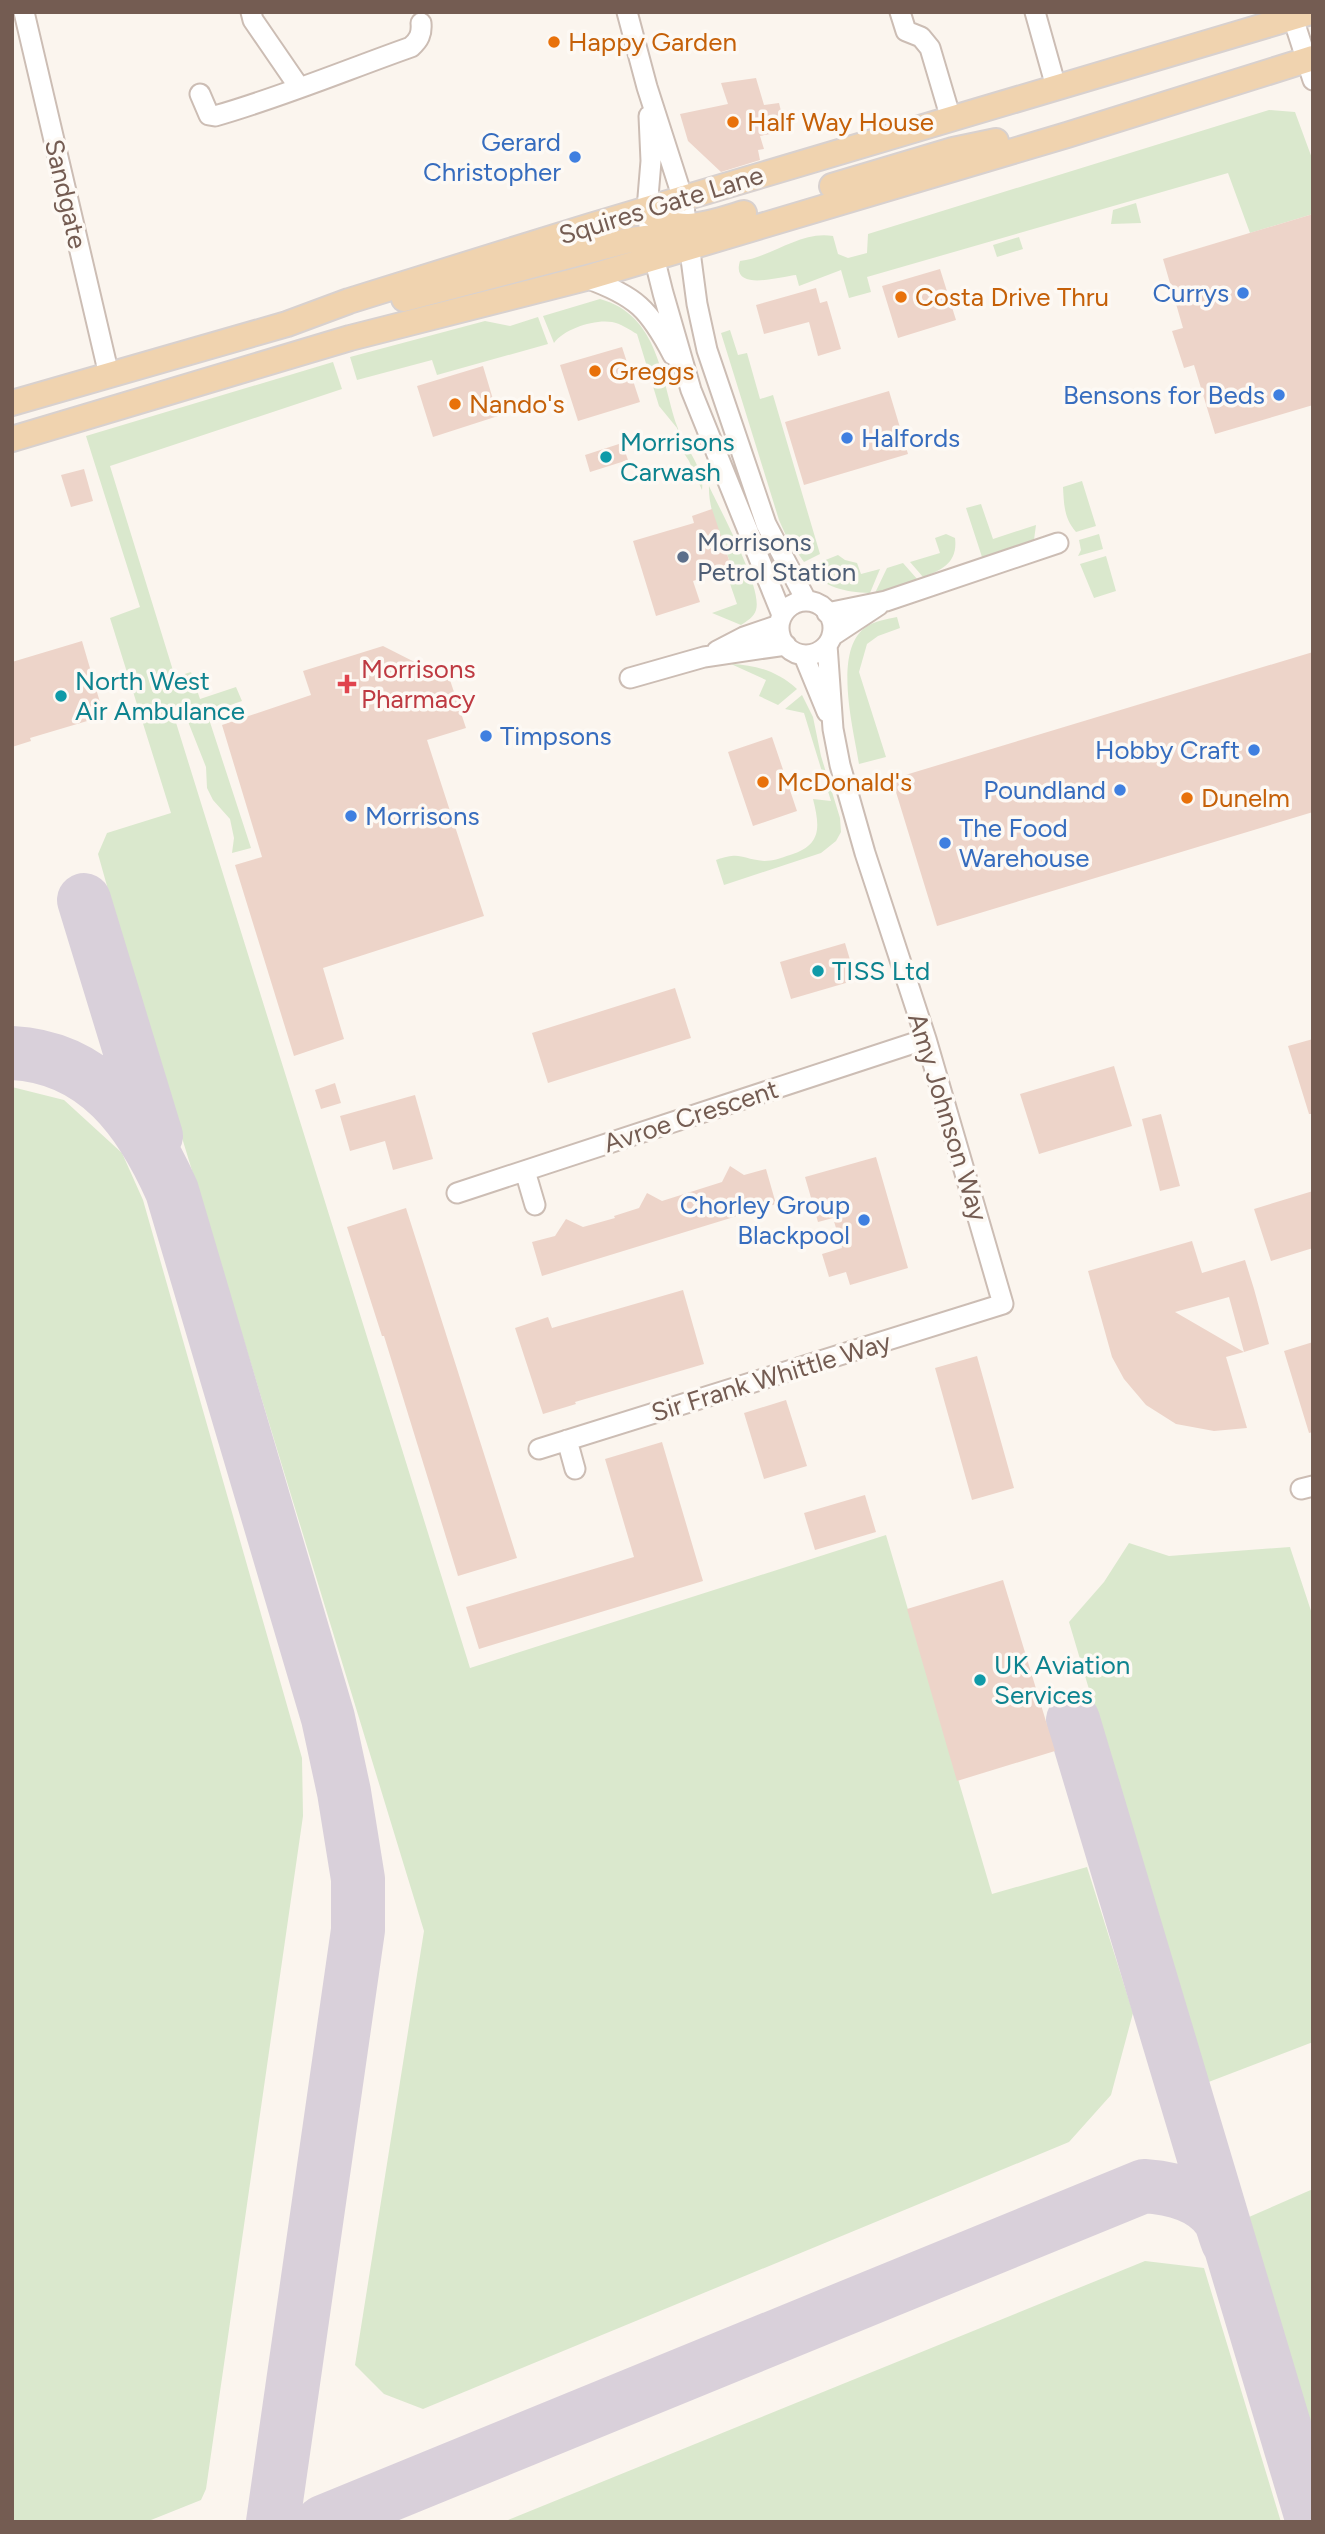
<svg xmlns="http://www.w3.org/2000/svg" width="1325" height="2534" font-family="Figtree,sans-serif">
	<style>
		.green { fill: #dae8cd }
		.lines { fill: none; stroke-linecap: round; stroke-linejoin: round }
		.taxiway { stroke: #d9d0da; stroke-width: 54 }
		.building { fill: #edd4c9 }
		.minor-casing { stroke: #ccbdb4; stroke-width: 23 }
		.major-casing { stroke: #d8d1cf; stroke-width: 28 }
		.minor { stroke: #fff; stroke-width: 19 }
		.major { stroke: #f0d3af; stroke-width: 24 }
		.food-dot { fill: #e8710a; stroke: #fdf9f4; stroke-width: 2.5 }
		.shop-dot { fill: #3f7fe0; stroke: #fdf9f4; stroke-width: 2.5 }
		.culture-dot { fill: #0f9aa8; stroke: #fdf9f4; stroke-width: 2.5 }
		.service-dot { fill: #5c6f8a; stroke: #fdf9f4; stroke-width: 2.5 }
		.health-dot { fill: #e0444e; stroke: #fdf9f4; stroke-width: 2.5 }
		.labels { text-anchor: middle; stroke-width: 7; stroke-linejoin: round; paint-order: stroke }
		.food-label { font-size: 26px; fill: #c56008; stroke: #fdf9f4; text-anchor: start }
		.shop-label { font-size: 26px; fill: #366cbe; stroke: #fdf9f4; text-anchor: end }
		.street-label { font-size: 26px; fill: #745c52; stroke: #fdf9f4 }
		.culture-label { font-size: 26px; fill: #0d838f; stroke: #fdf9f4; text-anchor: start }
		.service-label { font-size: 26px; fill: #4e5e75; stroke: #fdf9f4; text-anchor: start }
		.health-label { font-size: 26px; fill: #be3a42; stroke: #fdf9f4; text-anchor: start }
	</style>
	<rect width="100%" height="100%" fill="#fbf5ee"/>
	<!-- green -->
	<path class="green" d="M1269,110L1295,112L1313,161V214L1250,233L1228,173L867,277L871,292L849,298L841,270L799,286L796,275C782,276 730,293 740,261C770,258 801,230 833,236L838,254L848,258L867,253L868,234Z
		M1136,203L1141,223L1111,224L1113,210Z
		M1019,237L1023,249L997,257L993,245Z
		M600,299C659,315 661,379 677,426C684,447 705,468 702,490L689,461L680,447L677,428L659,406L637,334C630,330 620,323 612,322C594,319 564,329 554,343L543,316Z
		M538,317L548,344L437,375L432,360L357,380L350,357L485,321L510,326Z
		M730,330L738,355L747,353L760,399L773,395L820,554L804,562L787,538L779,520L721,333Z
		M333,362L342,389L110,466L175,677L191,672L200,699L236,687L242,701L207,713L251,848L232,853L234,838L230,819L213,800L207,788L206,767L187,719L173,713L470,1668L886,1535L992,1894L1087,1867L1133,2013L1111,2095L1069,2142L423,2409L384,2394L355,2365L424,1931L129,964L98,854L107,833L171,813L110,618L140,607L86,436Z
		M1082,481L1096,526L1076,532C1064,518 1064,505 1063,487Z
		M709,486C720,510 763,588 756,610C754,617 747,621 741,625L712,613L737,604L728,578L714,582L712,575L732,568C724,543 708,513 709,486Z
		M981,504L993,539L1036,525L1034,540L982,557L966,508Z
		M946,534L955,538C958,562 943,570 923,577L910,562L940,553L935,538Z
		M1099,534L1103,549L1078,556L1081,550L1079,540Z
		M838,555L845,560L857,563L861,574L880,569L870,593C844,592 824,588 808,567Z
		M1106,556L1116,591L1094,598L1080,564Z
		M903,563L918,580L875,593L887,568Z
		M897,617L900,628L878,636L867,644L859,672L886,757L859,764C854,731 832,650 866,627C874,621 888,619 897,617Z
		M731,664C756,665 777,671 797,689L778,705L759,696L766,680Z
		M802,695L813,717L821,756L840,818L841,832L836,841L821,853L724,885L716,860C742,851 740,859 764,861C773,861 781,858 790,855C822,845 820,827 813,799L831,801L804,713L785,709Z
		M12,1087L64,1100L122,1153L143,1200L302,1758L303,1816L206,2489L201,2500L146,2522H12Z
		M1129,1543L1169,1556L1290,1547L1313,1617V2042L1206,2083L1069,1622L1104,1582Z
		M1313,2189V2448L1242,2220Z
		M1145,2261L1204,2268L1281,2522H503Z"/>
	<g class="lines">
		<!-- taxiway -->
		<path class="taxiway" d="M84,900L156,1136
			M12,1053C96,1057 141,1121 172,1191L328,1718L344,1792L358,1879V1930L273,2522
			M1073,1720L1313,2522
			M323,2522L1144,2186C1171,2188 1204,2195 1220,2220C1223,2226 1225,2235 1228,2242"/>
	</g>
	<!-- building -->
	<path class="building" d="M756,78L764,105L779,103L786,131L760,136L764,149L758,150L760,160L721,172L688,141L680,114L728,104L721,83Z
		M1313,214V405L1215,434L1194,365L1184,368L1172,331L1183,328L1163,259Z
		M940,269L956,320L898,338L882,286Z
		M816,288L820,303L827,301L841,349L818,356L809,322L764,334L756,305Z
		M622,347L640,402L578,421L560,365Z
		M483,366L498,416L433,437L417,386Z
		M889,391L908,454L804,485L785,422Z
		M622,443L628,460L590,472L585,455Z
		M84,469L93,501L71,507L61,475Z
		M712,509L732,569L693,581L700,602L656,616L633,541L694,523L692,516Z
		M82,641L104,716L30,738L31,741L12,747V662Z
		M383,646L450,680L466,728L427,740L484,916L323,968L344,1039L294,1056L235,865L262,857L222,725L311,695L303,671Z
		M1313,652V812L937,926L892,779Z
		M772,737L797,811L753,826L728,752Z
		M845,943L856,980L791,999L780,962Z
		M675,988L691,1038L548,1083L532,1033Z
		M1313,1039V1114H1309L1288,1046Z
		M1114,1066L1132,1126L1039,1154L1020,1094Z
		M335,1083L341,1103L321,1109L315,1090Z
		M415,1095L433,1159L393,1170L385,1141L350,1151L340,1116Z
		M1161,1114L1180,1186L1160,1191L1142,1119Z
		M876,1157L908,1268L850,1285L846,1272L829,1277L822,1254L842,1248L833,1218L818,1222L805,1177Z
		M730,1166L744,1175L766,1169L776,1204L542,1276L532,1242L555,1236L566,1219L583,1227L615,1218L614,1216L639,1208L647,1193L662,1201L722,1182Z
		M1313,1191V1248L1271,1261L1254,1209Z
		M406,1208L517,1558L458,1576L384,1336H382L347,1227Z
		M1192,1241L1202,1273L1245,1260L1254,1289L1269,1344L1244,1352L1229,1297L1175,1312L1244,1352L1226,1357L1247,1428L1214,1431L1176,1424L1146,1405L1124,1379L1112,1357L1088,1271Z
		M683,1290L704,1364L575,1402L576,1404L543,1414L515,1328L548,1317L552,1328Z
		M1313,1342V1432L1309,1433L1284,1351Z
		M977,1356L1014,1488L972,1500L935,1368Z
		M786,1400L807,1466L764,1479L744,1413Z
		M662,1442L703,1581L479,1649L466,1607L634,1557L605,1459Z
		M865,1495L876,1532L815,1550L804,1513Z
		M1003,1580L1055,1751L957,1781L907,1609Z"/>
	<g class="lines">
		<defs>
			<path id="minor" d="M24,12L109,375
				M251,12L253,20L299,87
				M627,12L647,87L683,199L697,304L707,350L766,524L806,600
				M900,12L906,31L921,37L930,48L951,119
				M1035,12L1056,87
				M1293,18L1313,80
				M200,94L209,115L215,116C282,97 346,70 411,47C419,40 422,34 421,23
				M649,116L651,161L647,209L652,249L663,293L691,390L782,615
				M586,278C636,296 649,309 673,355
				M779 628a27 27 0 1 1 54 0a27 27 0 1 1-54 0Z
				M827,613L886,601L1058,543
				M832,636L879,605
				M717,651L744,637L779,625
				M804,656L827,712
				M630,678L704,657L786,645
				M525,1171L535,1205
				M457,1193L926,1039
				M567,1440L575,1469
				M539,1449L1003,1304L926,1039L865,853L840,765L833,729L827,645
				M1301,1489L1313,1486"/>
			<path id="major" d="M832,186L953,150L996,141
				M647,209C675,238 710,223 744,213
				M404,299L630,240C648,238 667,233 683,243
				M12,403L287,324L349,301L590,226L1311,12
				M12,439L350,338L586,278L657,257L1067,135L1313,58"/>
		</defs>
		<!-- minor casing -->
		<use href="#minor" class="minor-casing"/>
		<!-- major casing -->
		<use href="#major" class="major-casing"/>
		<!-- minor -->
		<use href="#minor" class="minor"/>
		<!-- major -->
		<use href="#major" class="major"/>
	</g>
	<!-- markers -->
	<g class="food-dot">
		<circle cx="554" cy="42" r="7"/>
		<circle cx="733" cy="122" r="7"/>
		<circle cx="901" cy="297" r="7"/>
		<circle cx="595" cy="371" r="7"/>
		<circle cx="455" cy="404" r="7"/>
		<circle cx="763" cy="782" r="7"/>
		<circle cx="1187" cy="798" r="7"/>
	</g>
	<g class="shop-dot">
		<circle cx="575" cy="157" r="7"/>
		<circle cx="1243" cy="293" r="7"/>
		<circle cx="1279" cy="395" r="7"/>
		<circle cx="847" cy="438" r="7"/>
		<circle cx="486" cy="736" r="7"/>
		<circle cx="1254" cy="750" r="7"/>
		<circle cx="1120" cy="790" r="7"/>
		<circle cx="351" cy="816" r="7"/>
		<circle cx="945" cy="843" r="7"/>
		<circle cx="864" cy="1220" r="7"/>
	</g>
	<g class="culture-dot">
		<circle cx="606" cy="457" r="7"/>
		<circle cx="61" cy="696" r="7"/>
		<circle cx="818" cy="971" r="7"/>
		<circle cx="980" cy="1680" r="7"/>
	</g>
	<circle class="service-dot" cx="683" cy="557" r="7"/>
	<path class="health-dot" d="M343.5 673.5h7v7h7v7h-7v7h-7v-7h-7v-7h7z"/>
	<g class="labels">
		<!-- food labels -->
		<g class="food-label">
			<text x="568" y="51">Happy Garden</text>
			<text x="747" y="131">Half Way House</text>
			<text x="915" y="306">Costa Drive Thru</text>
			<text x="609" y="380">Greggs</text>
			<text x="469" y="413">Nando's</text>
			<text x="777" y="791">McDonald's</text>
			<text x="1201" y="807">Dunelm</text>
		</g>
		<!-- shop labels -->
		<g class="shop-label">
			<text x="561" y="151">Gerard<tspan x="561" dy="30">Christopher</tspan></text>
			<text x="1229" y="302">Currys</text>
			<text x="1265" y="404">Bensons for Beds</text>
			<text x="861" y="447" text-anchor="start">Halfords</text>
			<text x="500" y="745" text-anchor="start">Timpsons</text>
			<text x="1240" y="759">Hobby Craft</text>
			<text x="1106" y="799">Poundland</text>
			<text x="365" y="825" text-anchor="start">Morrisons</text>
			<text x="959" y="837" text-anchor="start">The Food<tspan x="959" dy="30">Warehouse</tspan></text>
			<text x="850" y="1214">Chorley Group<tspan x="850" dy="30">Blackpool</tspan></text>
		</g>
		<!-- street labels -->
		<g class="street-label">
			<text transform="translate(66 194) rotate(77)" y="9">Sandgate</text>
			<text transform="translate(661 205) rotate(-17)" y="9">Squires Gate Lane</text>
			<text transform="translate(691 1116) rotate(-18)" y="9">Avroe Crescent</text>
			<text transform="translate(948 1117) rotate(73)" y="9">Amy Johnson Way</text>
			<text transform="translate(771 1377) rotate(-17)" y="9">Sir Frank Whittle Way</text>
		</g>
		<!-- culture labels -->
		<g class="culture-label">
			<text x="620" y="451">Morrisons<tspan x="620" dy="30">Carwash</tspan></text>
			<text x="75" y="690">North West<tspan x="75" dy="30">Air Ambulance</tspan></text>
			<text x="832" y="980">TISS Ltd</text>
			<text x="994" y="1674">UK Aviation<tspan x="994" dy="30">Services</tspan></text>
		</g>
		<!-- service labels -->
		<g class="service-label">
			<text x="697" y="551">Morrisons<tspan x="697" dy="30">Petrol Station</tspan></text>
		</g>
		<!-- health labels -->
		<g class="health-label">
			<text x="361" y="678">Morrisons<tspan x="361" dy="30">Pharmacy</tspan></text>
		</g>
	</g>
	<!-- border -->
	<rect width="1325" height="2534" fill="none" stroke="#745c52" stroke-width="28"/>
</svg>
